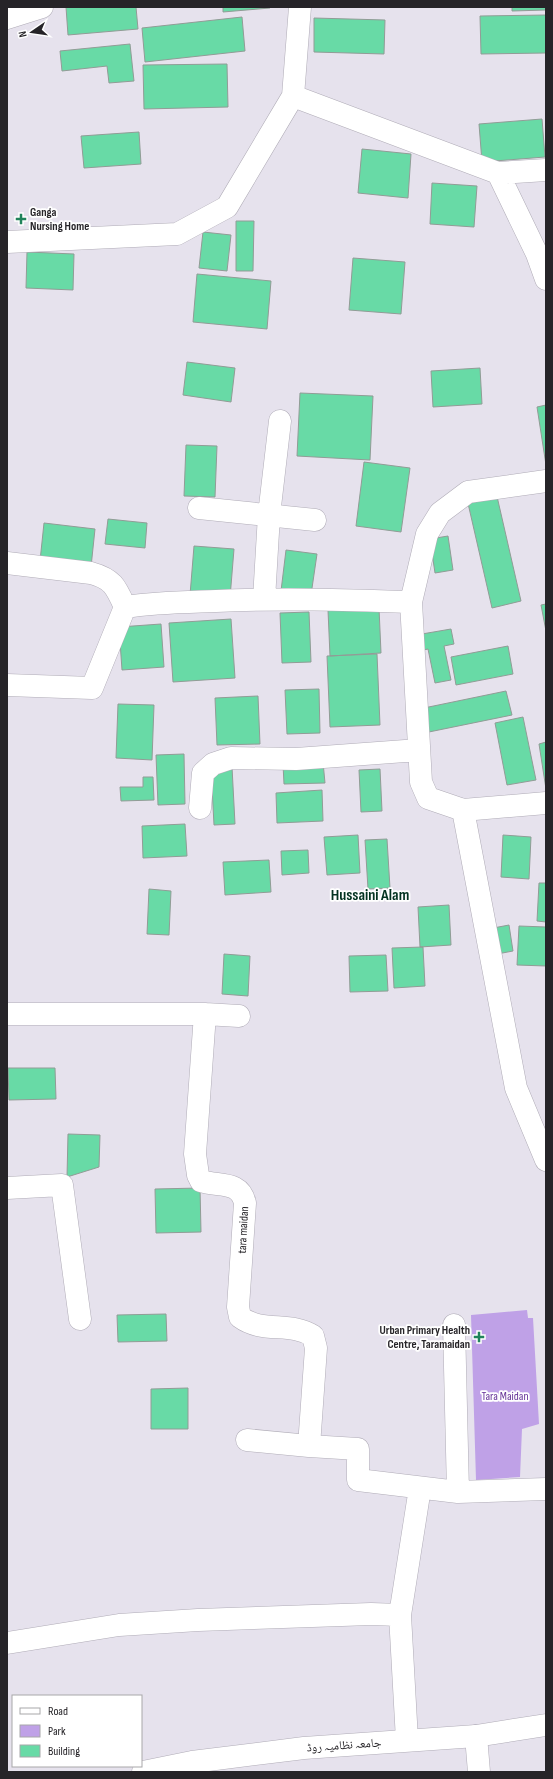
<svg xmlns="http://www.w3.org/2000/svg" width="553" height="1779" font-family="'Sofia Sans Condensed','Noto Naskh Arabic',sans-serif">
	<style>
		.green { fill: #bfa1e7 }
		.building { fill: #68daa6; stroke: #919c96 }
		.lines { fill: none; stroke-linecap: round; stroke-linejoin: round }
		.street-casing { stroke: #b0acb7; stroke-width: 23 }
		.secondary-casing { stroke: #b0acb7; stroke-width: 23 }
		.street { stroke: #fff; stroke-width: 22 }
		.secondary { stroke: #fff; stroke-width: 22 }
		.poi-dot { fill: #21835b; stroke: #fff; stroke-width: 1.5 }
		.labels { text-anchor: middle; stroke-width: 3.5; stroke-linejoin: round; paint-order: stroke }
		.poi-label { font-size: 12px; font-weight: bold; fill: #262428; stroke: #fff; text-anchor: start }
		.street-label { font-size: 12px; fill: #262428; stroke: #fff }
		.park-label { font-size: 12px; fill: #663398; stroke: #fff }
		.district-label { font-size: 16px; font-weight: bold; fill: #043321; stroke: #fff }
	</style>
	<rect width="100%" height="100%" fill="#e6e2ed"/>
	<!-- green -->
	<path class="green" d="M527,1310L528,1318H533L539,1424L522,1429L520,1477L476,1480L471,1315Z"/>
	<!-- building -->
	<path class="building" d="M66,7H136L138,29L68,35Z
		M223,7H270V8L223,12Z
		M512,7H546V10L512,11Z
		M546,15V53L481,54L480,16Z
		M242,17L245,51L145,62L142,28Z
		M314,18L385,20L384,54L314,52Z
		M130,44L134,81L109,83L107,66L62,71L60,51Z
		M227,64L228,107L144,109L143,65Z
		M542,119L545,157L482,162L479,124Z
		M139,132L141,164L84,168L81,136Z
		M362,149L411,154L408,198L358,193Z
		M432,183L477,186L474,227L430,224Z
		M236,221H254L253,271H236Z
		M203,232L231,235L227,271L199,268Z
		M27,252L74,254L73,290L26,288Z
		M353,258L405,262L401,314L349,310Z
		M197,274L271,281L267,329L193,322Z
		M187,362L235,368L231,402L183,395Z
		M480,368L482,404L433,407L431,371Z
		M300,393L373,396L370,460L297,456Z
		M546,405V465L537,407Z
		M186,445L217,446L215,497L184,496Z
		M364,462L410,468L401,532L356,526Z
		M496,492L521,601L492,608L467,499Z
		M108,519L147,523L145,548L105,544Z
		M44,523L95,529L91,567L40,561Z
		M448,536L453,570L435,573L430,539Z
		M194,546L234,549L230,598L190,595Z
		M286,550L317,554L311,595L281,591Z
		M546,604V631L541,605Z
		M379,608L381,653L330,656L328,610Z
		M309,612L311,662L282,663L280,613Z
		M231,619L235,678L173,682L169,623Z
		M161,624L164,667L122,670L119,627Z
		M451,629L454,644L444,646L451,680L435,683L428,649L419,651L416,635Z
		M508,646L513,674L456,685L451,657Z
		M377,654L380,725L330,727L327,656Z
		M319,689L320,733L287,734L285,690Z
		M506,691L512,715L424,733L419,709Z
		M258,696L260,744L217,745L215,698Z
		M118,704L154,705L152,760L116,758Z
		M523,717L536,780L507,785L495,723Z
		M546,742V789L539,744Z
		M184,754L185,804L158,805L156,755Z
		M323,762L325,783L284,784L283,764Z
		M232,767L235,824L214,825L211,768Z
		M380,769L382,811L361,812L359,770Z
		M143,777H153L154,800L121,801L120,787H143Z
		M322,790L323,821L277,823L276,793Z
		M185,824L187,856L143,858L142,826Z
		M358,835L360,873L327,875L324,837Z
		M503,835L531,837L529,879L501,877Z
		M387,839L390,888L368,889L365,840Z
		M308,850L309,873L282,875L281,851Z
		M269,860L271,892L225,895L223,862Z
		M539,883H546V922L537,921Z
		M149,889L171,891L169,935L147,934Z
		M449,905L451,945L420,947L418,907Z
		M509,925L513,951L492,955L488,929Z
		M519,926L546,927V966L517,965Z
		M423,947L425,986L394,988L392,948Z
		M224,954L250,956L248,996L222,994Z
		M386,955L388,991L350,992L349,956Z
		M8,1068H55L56,1099L9,1100Z
		M68,1134L100,1135L99,1167L67,1177Z
		M200,1188L201,1232L156,1233L155,1189Z
		M166,1314L167,1341L118,1342L117,1315Z
		M188,1388V1429H151V1389Z"/>
	<g class="lines">
		<defs>
			<path id="street" d="M300,7L293,96L498,173L537,254L546,279
				M7,18L42,7
				M498,173L546,170
				M7,242L177,234L227,207L293,96
				M546,481L468,492L440,513L427,534L411,602L421,782L428,798L463,810L546,803
				M199,508L315,520
				M7,563L91,573C113,579 116,587 125,607L92,688L7,685
				M264,599L269,515L280,421
				M125,607C156,602 186,602 216,601C281,598 346,600 411,602
				M200,808L203,773L213,764L231,758L296,759L419,750
				M463,810L516,1088L546,1160
				M7,1014H205L239,1016
				M205,1014L195,1154L198,1175L201,1181C219,1187 240,1180 245,1203L238,1307L240,1317C263,1334 290,1321 313,1336L316,1348L309,1446L358,1449V1480L458,1492L546,1489
				M7,1188L62,1185L80,1319
				M454,1325L458,1492
				M247,1440L309,1446
				M400,1615L420,1488
				M7,1643L119,1625L198,1620L371,1614L400,1615L407,1740
				M476,1736L479,1772"/>
			<path id="secondary" d="M143,1772L192,1762L304,1748L476,1736L546,1725"/>
		</defs>
		<!-- street casing -->
		<use href="#street" class="street-casing"/>
		<!-- secondary casing -->
		<use href="#secondary" class="secondary-casing"/>
		<!-- street -->
		<use href="#street" class="street"/>
		<!-- secondary -->
		<use href="#secondary" class="secondary"/>
	</g>
	<!-- markers -->
	<g class="poi-dot">
		<path d="M19 213h4v4h4v4h-4v4h-4v-4h-4v-4h4z"/>
		<path d="M477 1331h4v4h4v4h-4v4h-4v-4h-4v-4h4z"/>
	</g>
	<g class="labels">
		<!-- poi labels -->
		<g class="poi-label">
			<text x="30" y="216">Ganga<tspan x="30" dy="14">Nursing Home</tspan></text>
			<text x="470" y="1334" text-anchor="end">Urban Primary Health<tspan x="470" dy="14">Centre, Taramaidan</tspan></text>
		</g>
		<!-- street labels -->
		<g class="street-label">
			<text transform="translate(243 1230) rotate(-87)" y="4">tara maidan</text>
			<text transform="translate(344 1745) rotate(-4)" y="4">جامعہ نظامیہ روڈ</text>
		</g>
		<!-- park labels -->
		<g class="park-label">
			<text x="505" y="1400">Tara Maidan</text>
		</g>
		<!-- district labels -->
		<g class="district-label">
			<text x="370" y="900">Hussaini Alam</text>
		</g>
	</g>
	<!-- border -->
	<rect width="553" height="1779" fill="none" stroke="#262428" stroke-width="16"/>
	<!-- legend -->
	<rect x="12" y="1695" width="130" height="72" fill="#ffffff" stroke="#a8a7a9"/>
	<rect x="20" y="1708" width="20" height="6" fill="#ffffff" stroke="#a8a7a9"/>
	<text x="48" y="1715" font-size="12" fill="#262428">Road</text>
	<rect x="20" y="1725" width="20" height="12" fill="#bfa1e7" stroke="#a8a7a9"/>
	<text x="48" y="1735" font-size="12" fill="#262428">Park</text>
	<rect x="20" y="1745" width="20" height="12" fill="#68daa6" stroke="#a8a7a9"/>
	<text x="48" y="1755" font-size="12" fill="#262428">Building</text>
	<!-- north arrow -->
	<g transform="translate(32 32) rotate(257)" stroke="#ffffff" stroke-width="3" paint-order="stroke">
	<path d="M0-3L7 15L0 10L-7 15Z" fill="#262428"/>
	<text y="-6" font-size="11" font-weight="bold" text-anchor="middle" fill="#262428">N</text>
	</g>
</svg>
